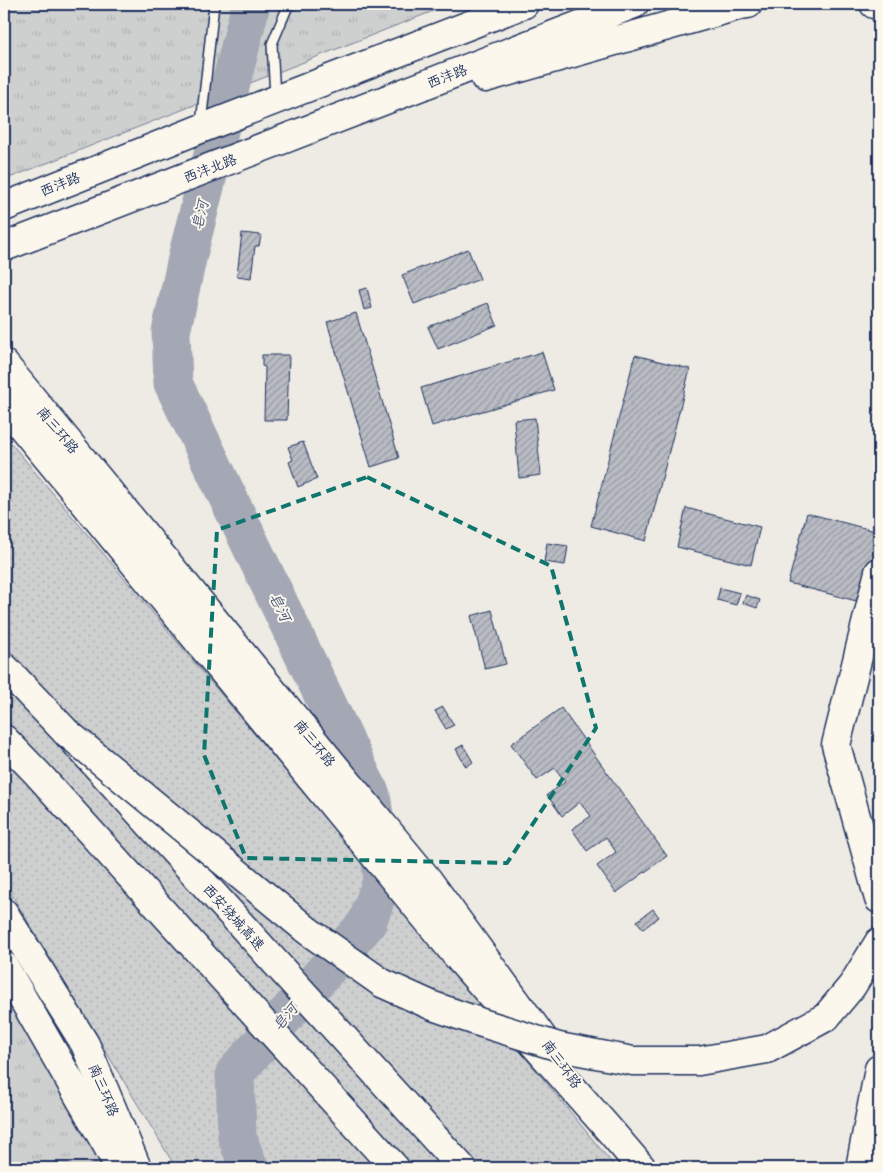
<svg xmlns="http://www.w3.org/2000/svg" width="883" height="1172" font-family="'Playpen Sans','LXGW WenKai TC',sans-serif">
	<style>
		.grass { fill: url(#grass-dots); stroke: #747f96 }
		.park { fill: url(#park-tufts); stroke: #747f96 }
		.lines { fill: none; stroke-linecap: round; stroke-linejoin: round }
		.river { stroke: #a3a8b4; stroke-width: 39 }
		.building { fill: url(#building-hatch); stroke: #1b2f5e }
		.service-casing { stroke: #1b2f5e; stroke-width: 12 }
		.primary-casing { stroke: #1b2f5e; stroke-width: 31 }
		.trunk-casing { stroke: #1b2f5e; stroke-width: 31 }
		.motorway-casing { stroke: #1b2f5e; stroke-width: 31 }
		.service { stroke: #fbf7ec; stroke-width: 9 }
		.primary { stroke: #fbf7ec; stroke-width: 28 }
		.trunk { stroke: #fbf7ec; stroke-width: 28 }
		.motorway { stroke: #fbf7ec; stroke-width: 28 }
		.motorway-bridge-casing { stroke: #1b2f5e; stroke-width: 31; stroke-linecap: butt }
		.motorway-bridge { stroke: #fbf7ec; stroke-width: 28 }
		.marked { fill: none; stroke: #0f766e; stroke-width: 4; stroke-dasharray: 10 6; stroke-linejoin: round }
		.labels { text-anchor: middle; stroke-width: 4; stroke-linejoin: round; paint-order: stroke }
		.street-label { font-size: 14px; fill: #1b2f5e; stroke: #fbf7ec }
		.water-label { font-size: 15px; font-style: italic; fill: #445378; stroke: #fbf7ec }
	</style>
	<defs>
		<pattern id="grass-dots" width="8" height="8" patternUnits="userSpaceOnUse" patternTransform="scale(1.25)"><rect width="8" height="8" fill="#cecfcf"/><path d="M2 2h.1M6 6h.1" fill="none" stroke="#b0b2b4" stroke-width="1.8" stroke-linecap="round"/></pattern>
		<pattern id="park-tufts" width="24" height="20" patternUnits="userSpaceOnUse" patternTransform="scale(1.25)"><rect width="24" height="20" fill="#cecfcf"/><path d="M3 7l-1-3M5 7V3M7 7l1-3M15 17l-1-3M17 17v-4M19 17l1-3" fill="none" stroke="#b0b2b4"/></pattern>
		<pattern id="building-hatch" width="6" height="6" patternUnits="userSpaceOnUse" patternTransform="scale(1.25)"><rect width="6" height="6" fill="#b9bcc3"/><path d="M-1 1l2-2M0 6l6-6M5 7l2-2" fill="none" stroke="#9699a2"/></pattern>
	</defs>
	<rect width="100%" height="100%" fill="#eeebe4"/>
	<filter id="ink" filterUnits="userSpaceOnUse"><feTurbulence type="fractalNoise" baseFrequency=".02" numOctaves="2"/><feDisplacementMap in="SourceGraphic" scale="10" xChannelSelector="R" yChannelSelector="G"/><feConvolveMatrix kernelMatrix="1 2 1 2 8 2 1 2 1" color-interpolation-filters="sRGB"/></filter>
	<g filter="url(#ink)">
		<!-- grass -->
		<path class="grass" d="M4,435L549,1086L616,1168H176L4,882Z"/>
		<!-- park -->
		<path class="park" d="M4,4H451L4,180Z
			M4,992L109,1168H4Z"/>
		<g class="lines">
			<!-- river -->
			<path class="river" d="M249,1168L237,1137L235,1073L367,923L383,878L371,795L173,383L171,332L188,254L251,4"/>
		</g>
		<!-- building -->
		<path class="building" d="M242,233L261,235L259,246H255L251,278L237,276Z
			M468,249L480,279L414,304L402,275Z
			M367,288L372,308L364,310L359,290Z
			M488,303L497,325L438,349L428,327Z
			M356,313L399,458L371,467L327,322Z
			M542,352L554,390L432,426L421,388Z
			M262,355H289L287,420H264L265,367L262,366Z
			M635,355L690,369L646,541L591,526Z
			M535,418L541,475L519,478L514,420Z
			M303,442L317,479L298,487L289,462L293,460L288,447Z
			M686,508L760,527L751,565L677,547Z
			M807,513L879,532V607L788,583Z
			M547,543L568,546L565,565L544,562Z
			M720,588L740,593L736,605L717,600Z
			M746,595L760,600L757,608L743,603Z
			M492,610L506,664L485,669L471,616Z
			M443,707L454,725L446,729L435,711Z
			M561,708L667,856L616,893L597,866L616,852L606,837L587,851L572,829L591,816L580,802L562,816L547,795L565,782L555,768L537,780L511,744Z
			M463,745L473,762L466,767L456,749Z
			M653,909L659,917L643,929L637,921Z"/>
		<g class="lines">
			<defs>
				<path id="service" d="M275,96L272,44L288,6L291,4
					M201,124L214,4"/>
				<path id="primary" d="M4,364L428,880L545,1041
					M4,966L120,1168"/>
				<path id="trunk" d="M874,4L879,5
					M485,78L741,5L748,4
					M4,207L200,129L524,4
					M4,247L634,4
					M4,405L462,962L612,1133L642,1168
					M4,913L85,1044L137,1168"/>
				<path id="motorway" d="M879,572L836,745L879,899
					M4,667L66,732L462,1168
					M4,739L37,773L395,1168
					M826,1017L852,986L879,942
					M860,1168L879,1069"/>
			</defs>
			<!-- service casing -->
			<use href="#service" class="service-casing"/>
			<!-- primary casing -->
			<use href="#primary" class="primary-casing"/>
			<!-- trunk casing -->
			<use href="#trunk" class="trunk-casing"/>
			<!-- motorway casing -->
			<use href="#motorway" class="motorway-casing"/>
			<!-- service -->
			<use href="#service" class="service"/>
			<!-- primary -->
			<use href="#primary" class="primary"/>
			<!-- trunk -->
			<use href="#trunk" class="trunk"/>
			<!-- motorway -->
			<use href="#motorway" class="motorway"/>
			<defs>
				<path id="motorway-bridge" d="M66,732L308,931L382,983L433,1006L479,1022L559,1047L633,1061H699L767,1049L826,1017"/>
			</defs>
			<!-- motorway-bridge casing -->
			<use href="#motorway-bridge" class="motorway-bridge-casing"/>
			<!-- motorway-bridge -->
			<use href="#motorway-bridge" class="motorway-bridge"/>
		</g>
	</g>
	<!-- marked area -->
	<path class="marked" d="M367,477L551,566L596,728L507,863L246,858L204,755L217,530Z"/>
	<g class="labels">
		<!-- street labels -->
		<g class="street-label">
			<text transform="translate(447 76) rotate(-21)" y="5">西沣路</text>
			<text transform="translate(210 168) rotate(-21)" y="5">西沣北路</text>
			<text transform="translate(60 184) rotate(-22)" y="5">西沣路</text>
			<text transform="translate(58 430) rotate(50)" y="5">南三环路</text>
			<text transform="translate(315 743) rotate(51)" y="5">南三环路</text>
			<text transform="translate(234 917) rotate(48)" y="5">西安绕城高速</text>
			<text transform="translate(562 1064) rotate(54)" y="5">南三环路</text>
			<text transform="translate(104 1090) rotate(67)" y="5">南三环路</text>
		</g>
		<!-- water labels -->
		<g class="water-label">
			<text transform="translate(200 215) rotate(-76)" y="5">皂河</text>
			<text transform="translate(280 607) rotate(64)" y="5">皂河</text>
			<text transform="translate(285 1017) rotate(-49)" y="5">皂河</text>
		</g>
	</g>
	<!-- margin -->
	<rect width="883" height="1172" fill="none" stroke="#fbf7ec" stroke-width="20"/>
	<rect x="10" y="10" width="863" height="1152" fill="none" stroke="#1b2f5e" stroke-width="2" filter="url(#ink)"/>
</svg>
